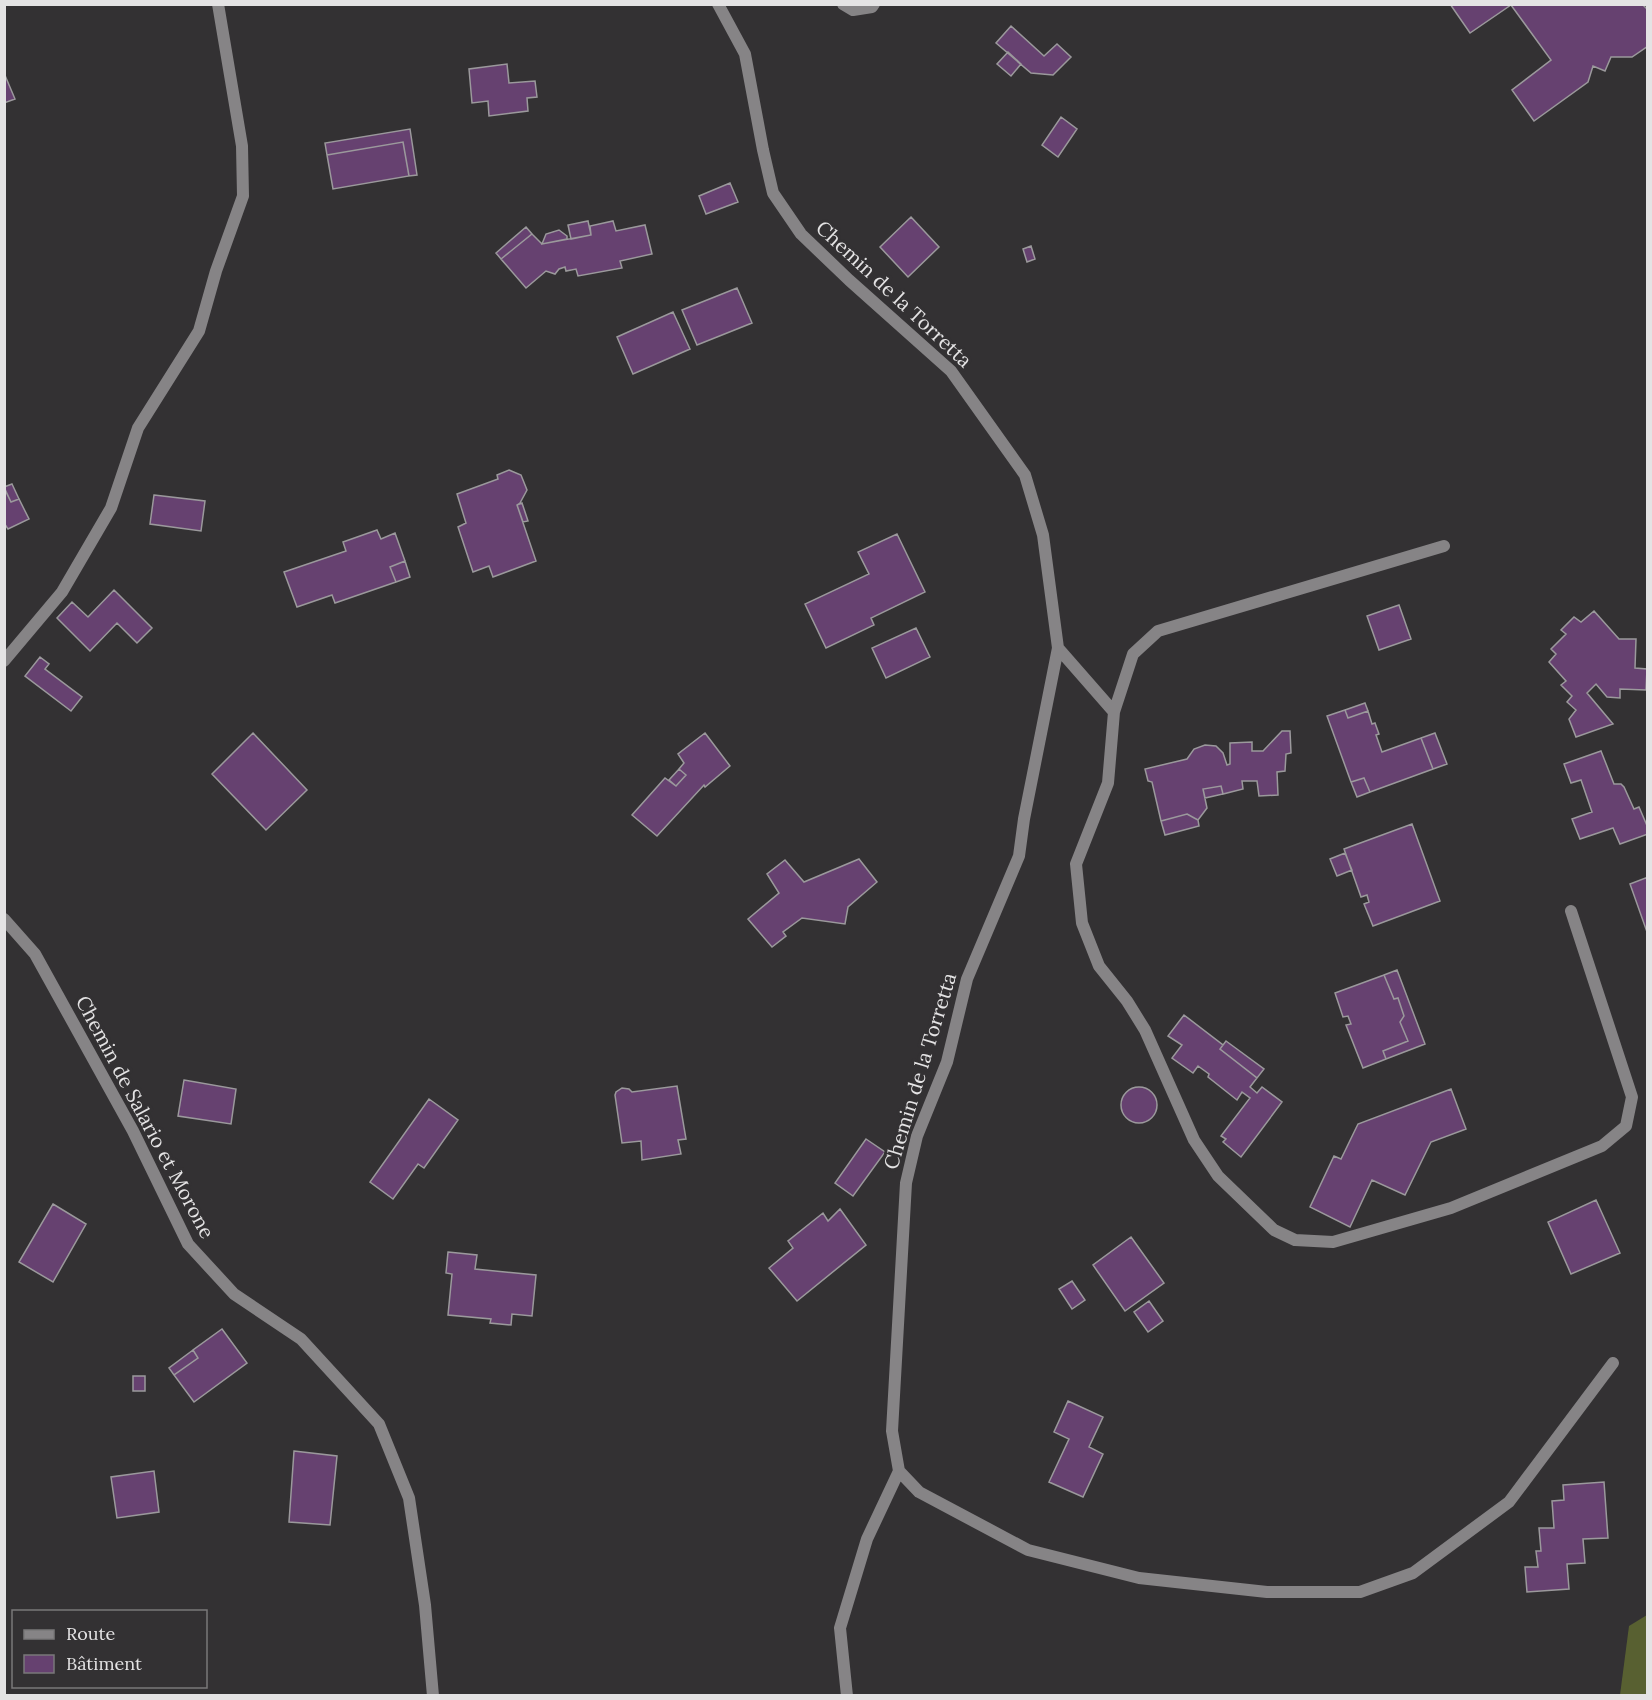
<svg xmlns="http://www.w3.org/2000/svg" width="1652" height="1700" font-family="Lora,serif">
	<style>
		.green { fill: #586031 }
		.building { fill: #664170; stroke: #9b999c; stroke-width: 1.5 }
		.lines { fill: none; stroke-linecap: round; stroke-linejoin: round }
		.minor { stroke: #868486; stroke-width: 12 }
		.labels { text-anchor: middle; stroke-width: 6; stroke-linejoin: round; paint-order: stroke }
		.street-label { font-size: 20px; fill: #e4e3e4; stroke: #333133 }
	</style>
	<rect width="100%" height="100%" fill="#333133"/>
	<!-- green -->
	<path class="green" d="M1647,1615V1695H1620L1629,1626Z"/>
	<!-- building -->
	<path class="building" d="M1450,4H1642L1648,10V46L1632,57H1611L1605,71L1593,66L1588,82L1534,121L1512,90L1551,60L1511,5L1470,33Z
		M1011,26L1044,56L1057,44L1071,57L1053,75L1031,73L996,43Z
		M1008,52L1021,64L1011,76L997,64Z
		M507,64L509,83L535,81L537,97L527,98L528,111L489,116L488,101L472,103L469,69Z
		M4,73L15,99L4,103Z
		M1061,117L1077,129L1058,157L1042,145Z
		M410,129L417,175L409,176L403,142L327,155L325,143Z
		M403,142L409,176L333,189L327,155Z
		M730,183L738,202L706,214L699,196Z
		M911,217L939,247L908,277L880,247Z
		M588,221L591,235L571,239L568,225Z
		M613,221L616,231L645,225L652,254L620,261L622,268L578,276L576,269L566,271L565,267L559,269L555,274L546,271L526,288L501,259L532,234L542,244L591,235L590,226Z
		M526,227L532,234L501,259L496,253Z
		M559,230L567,236V239L542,244L546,234Z
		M1031,246L1035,259L1027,262L1023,249Z
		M737,288L752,323L697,345L682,310Z
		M673,312L690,349L633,374L617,337Z
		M509,470L521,475L527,490L520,503L517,505L536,561L493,577L489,566L473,572L458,527L466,523L457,494L498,479L497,475Z
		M12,484L19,499L11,502L4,487Z
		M4,488L11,502L19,499L29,519L8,529L4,523Z
		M154,495L205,501L201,531L150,524Z
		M522,503L528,521L523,522L517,505Z
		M377,530L381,539L395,533L405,561L390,567L396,582L335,603L332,595L297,607L284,572L346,551L343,542Z
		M897,534L925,592L871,618L874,625L826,648L805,604L869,574L858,552Z
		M405,561L410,577L396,582L390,567Z
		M114,590L152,628L137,643L117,623L90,651L57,618L72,602L88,617Z
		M1399,605L1411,639L1379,650L1367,616Z
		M1594,611L1619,639H1636L1635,668L1647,669L1646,690L1620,689V698L1607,697L1596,684L1587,693L1613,724L1576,737L1569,719L1576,710L1567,702L1572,696L1561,685L1566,681L1549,662L1556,654L1551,649L1566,634L1561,630L1574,617L1581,622Z
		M916,628L930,657L886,678L872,648Z
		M40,657L49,664L45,669L82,697L71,711L25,676Z
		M1365,703L1368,711L1348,718L1345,710Z
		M1345,710L1348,718L1368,711L1372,724L1375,723L1379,734L1376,735L1382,752L1421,738L1433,769L1370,792L1364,778L1351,782L1327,716Z
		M1282,731H1290L1291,753L1286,754L1285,771L1277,772L1278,795L1259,796L1257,781H1242L1243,789L1223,794L1221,786L1203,789L1207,808L1198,820L1187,814L1161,821L1152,782L1148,781L1145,769L1187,759L1194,749L1205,745L1216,746L1223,753L1227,765L1230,764V743L1252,742V751H1263Z
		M253,733L307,790L266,830L212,774Z
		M705,733L730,766L705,787L704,785L657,836L632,815L665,778L676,786L686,775L679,769L684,763L678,754Z
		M1435,733L1447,764L1433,769L1421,738Z
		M1601,751L1614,784H1621L1624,787L1634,809L1639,807L1648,828V834L1620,844L1613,828L1580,839L1572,819L1592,812L1581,780L1571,783L1564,764Z
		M679,769L686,775L676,786L669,780Z
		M1364,778L1370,792L1357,797L1351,782Z
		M1221,786L1223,794L1205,798L1203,789Z
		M1187,814L1198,820L1199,826L1165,835L1161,821Z
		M1412,824L1440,901L1373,926L1364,904L1369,902L1367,895L1361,897L1344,849Z
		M1345,853L1352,870L1337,876L1330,859Z
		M859,859L877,882L848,907L845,924L802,918L783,932L786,936L772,947L748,919L779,893L767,874L785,860L804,882Z
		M1648,877V931L1647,932L1630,884Z
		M1397,970L1425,1044L1386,1059L1383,1051L1408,1041L1400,1022L1404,1016L1398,998L1394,999L1384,975Z
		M1384,975L1394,999L1398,998L1404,1016L1400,1022L1408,1041L1383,1051L1386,1059L1363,1068L1346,1025L1351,1024L1348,1016L1343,1017L1335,993Z
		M1184,1015L1223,1045L1220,1049L1257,1078L1250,1087L1257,1093L1262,1087L1282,1102L1241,1157L1223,1142L1226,1139L1221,1136L1250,1098L1242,1092L1237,1100L1208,1077L1209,1074L1198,1066L1193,1073L1172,1058L1182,1045L1168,1036Z
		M1226,1041L1264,1069L1257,1078L1220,1049Z
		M184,1080L236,1089L231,1124L178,1116Z
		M677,1086L686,1139L678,1140L681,1154L642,1160L641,1141L622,1143L615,1095L616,1092L622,1088L629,1089L632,1092Z
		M1121 1105a18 18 0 1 1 36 0a18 18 0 1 1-36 0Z
		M1451,1089L1466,1129L1431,1142L1405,1195L1372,1180L1350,1227L1310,1207L1334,1156L1341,1159L1358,1124Z
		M429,1099L458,1120L424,1168L418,1164L393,1199L370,1182Z
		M866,1139L885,1152L853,1196L835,1183Z
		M1596,1200L1620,1253L1571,1274L1548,1222Z
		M53,1204L86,1224L53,1282L19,1262Z
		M840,1209L866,1245L797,1301L769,1268L793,1248L788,1241L823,1213L828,1221Z
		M1131,1237L1164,1283L1125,1311L1093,1265Z
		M448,1252L477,1255L475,1269L536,1275L532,1316L512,1314L511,1325L490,1323L491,1319L448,1315L452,1274L446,1273Z
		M1072,1281L1085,1300L1072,1309L1059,1289Z
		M1149,1301L1163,1321L1148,1332L1134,1312Z
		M222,1329L247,1363L194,1402L174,1375L198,1358L193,1350Z
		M193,1350L198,1358L174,1375L169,1368Z
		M133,1376H145V1391H133Z
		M1068,1401L1103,1417L1089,1447L1103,1454L1083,1497L1049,1482L1069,1439L1054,1432Z
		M294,1451L337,1456L330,1525L289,1522Z
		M154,1471L159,1512L117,1518L111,1477Z
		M1604,1482L1608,1538L1583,1539L1585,1563L1567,1564L1569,1589L1527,1592L1525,1567H1538L1536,1551H1541L1539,1528H1554L1552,1501L1564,1500L1563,1485Z"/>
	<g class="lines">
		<!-- minor -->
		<path class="minor" d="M718,4L745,54L763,150L773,193L801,234L849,280L951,371L1025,475L1043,535L1058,648L1024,819L1019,856L967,979L947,1062L917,1136L906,1183L892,1431L899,1471L919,1492L1028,1550L1139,1578L1267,1592H1360L1413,1573L1509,1502L1613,1363
			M843,4L853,10L872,7L874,4
			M1058,648L1114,712L1108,783L1076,864L1082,923L1099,966L1127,1001L1145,1030L1194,1140L1218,1176L1274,1230L1295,1240L1333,1242L1451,1208L1602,1146L1626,1126L1632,1097L1571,911
			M4,661L62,592L111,508L138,428L199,331L216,271L243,196L242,146L218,4
			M1114,712L1133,654L1158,631L1444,546
			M4,919L35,954L133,1131L188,1244L234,1294L301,1339L379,1424L409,1498L425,1605L433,1696
			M847,1696L840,1628L867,1539L899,1471"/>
	</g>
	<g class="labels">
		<!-- street labels -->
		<g class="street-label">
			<text transform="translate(894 294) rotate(43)" y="7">Chemin de la Torretta</text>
			<text transform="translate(920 1071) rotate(-73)" y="7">Chemin de la Torretta</text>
			<text transform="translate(145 1117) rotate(62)" y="7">Chemin de Salario et Morone</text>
		</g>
	</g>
	<!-- border -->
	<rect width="1652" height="1700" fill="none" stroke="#e4e3e4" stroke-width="12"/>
	<!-- legend -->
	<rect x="12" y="1610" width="195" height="78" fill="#333133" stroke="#7a787a" stroke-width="1.5"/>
	<rect x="24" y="1630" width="30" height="9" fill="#868486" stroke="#7a787a" stroke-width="1.5"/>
	<text x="66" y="1640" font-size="18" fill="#e4e3e4">Route</text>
	<rect x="24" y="1655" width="30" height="18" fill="#664170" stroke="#7a787a" stroke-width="1.5"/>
	<text x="66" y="1670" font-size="18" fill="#e4e3e4">Bâtiment</text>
</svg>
